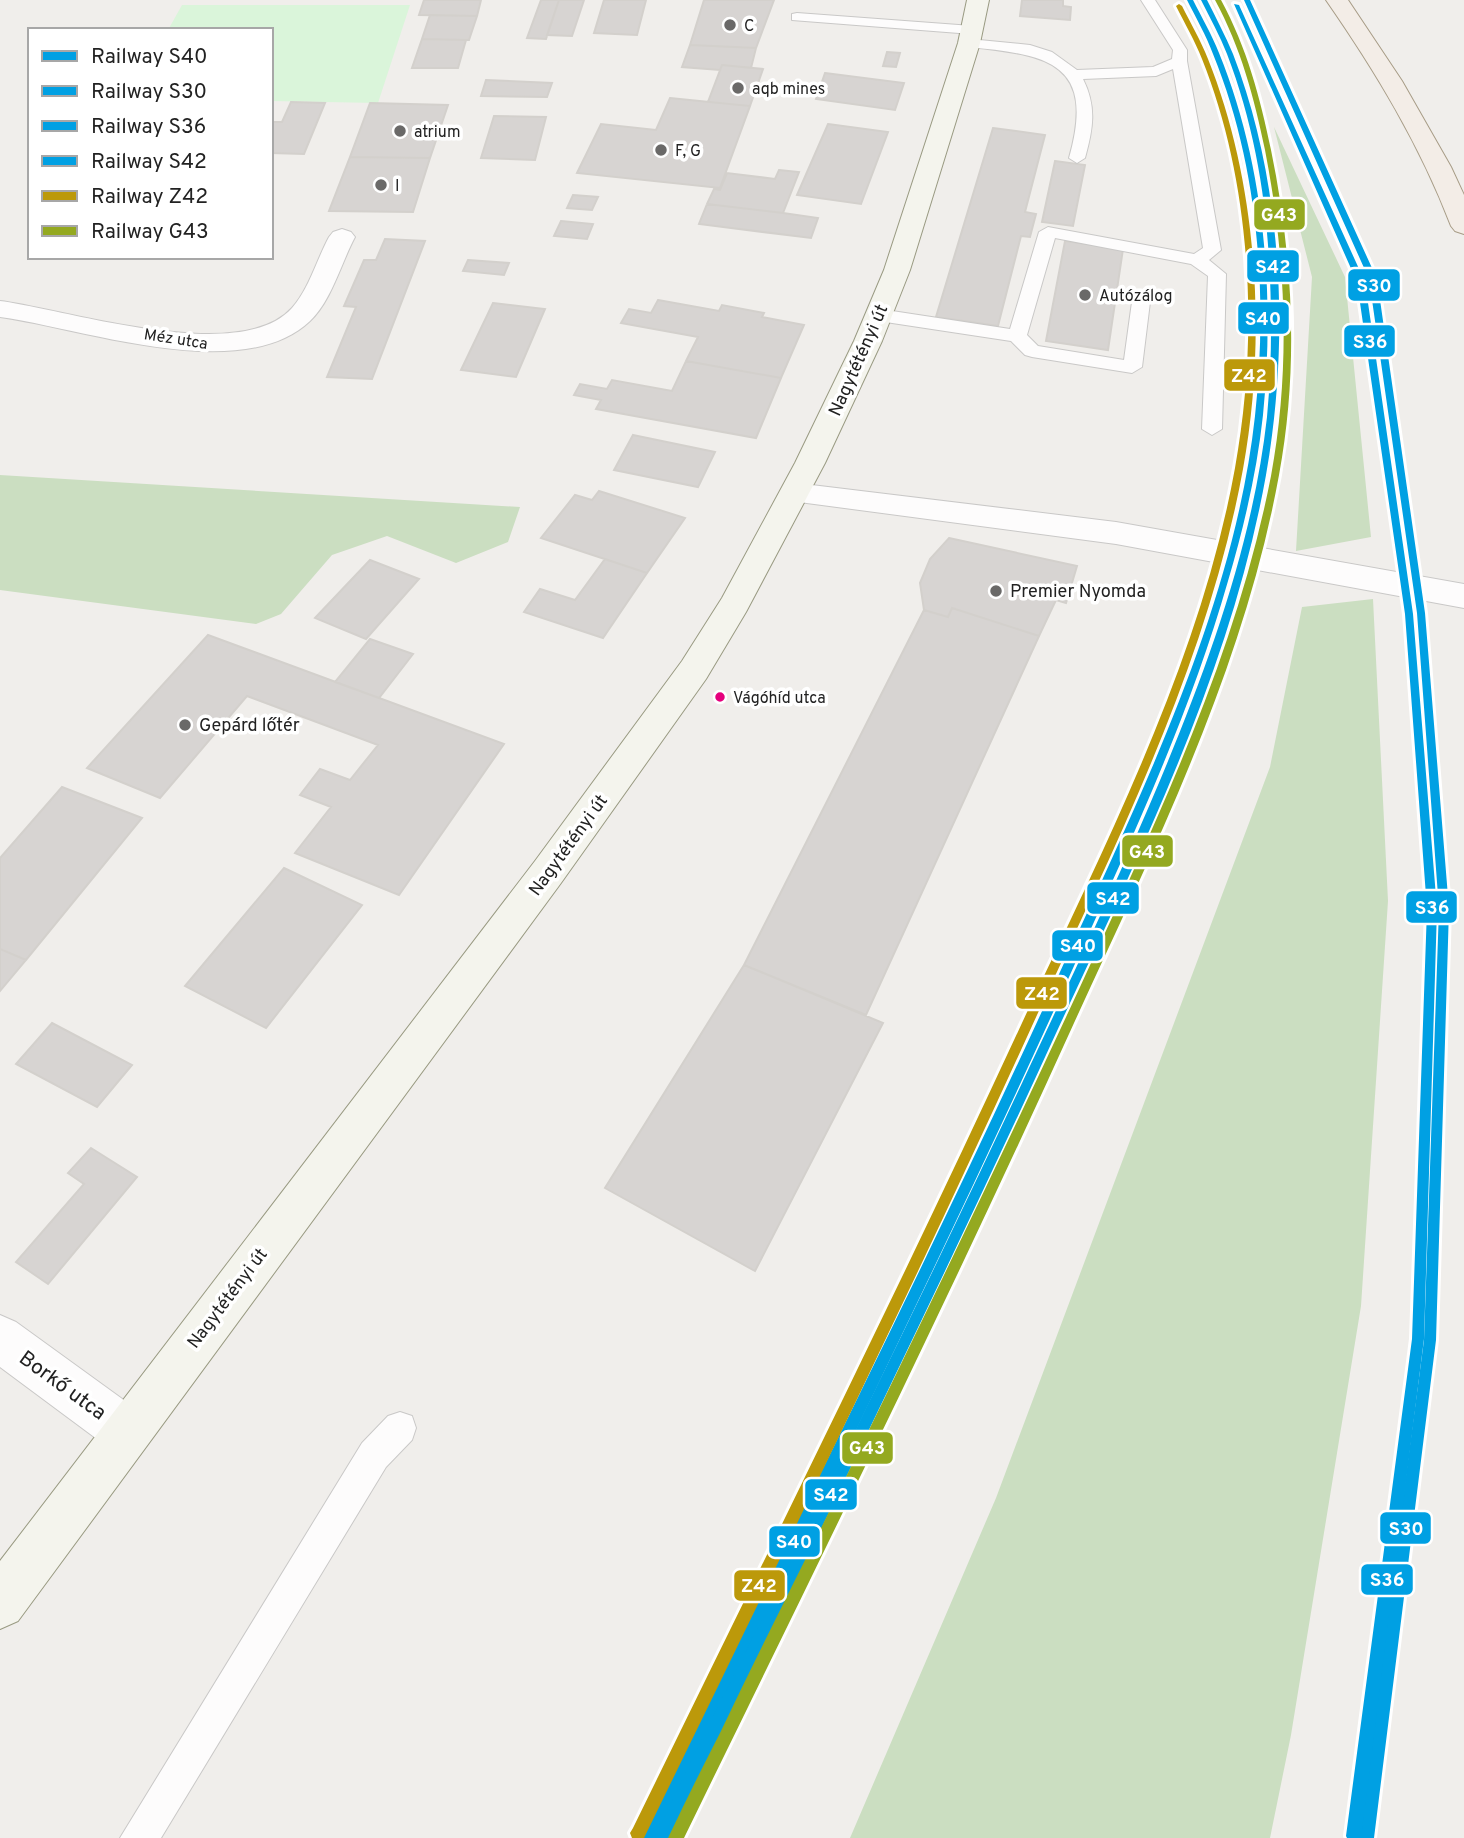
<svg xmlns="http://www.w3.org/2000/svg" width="1464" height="1838" font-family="Overpass,sans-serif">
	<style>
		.forest { fill: #cbdec1 }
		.park { fill: #daf5da }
		.building { fill: #d7d4d2; stroke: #d3d0cc; stroke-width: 2 }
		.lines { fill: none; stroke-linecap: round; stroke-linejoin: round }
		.lane-casing { stroke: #c9c8c7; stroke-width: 2 }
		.street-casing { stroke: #c9c8c7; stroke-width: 2 }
		.secondary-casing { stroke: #999a82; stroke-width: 2 }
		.primary-casing { stroke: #a79c86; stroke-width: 2 }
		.lane { fill: #fdfcfc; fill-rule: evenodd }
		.street { fill: #fdfcfc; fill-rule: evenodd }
		.secondary { fill: #f4f4ed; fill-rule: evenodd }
		.primary { fill: #f3ede7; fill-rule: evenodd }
		.rail-1-casing { stroke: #fff; stroke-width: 6 }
		.rail-2-casing { stroke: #fff; stroke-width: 6 }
		.rail-3-casing { stroke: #fff; stroke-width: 6 }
		.rail-4-casing { stroke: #fff; stroke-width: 6 }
		.rail-5-casing { stroke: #fff; stroke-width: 6 }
		.rail-6-casing { stroke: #fff; stroke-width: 6 }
		.rail-1 { fill: #00a0e3; fill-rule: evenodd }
		.rail-2 { fill: #00a0e3; fill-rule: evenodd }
		.rail-3 { fill: #00a0e3; fill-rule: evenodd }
		.rail-4 { fill: #00a0e3; fill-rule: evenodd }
		.rail-5 { fill: #bc990a; fill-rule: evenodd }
		.rail-6 { fill: #94a920; fill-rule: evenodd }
		.poi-dot { fill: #6a6968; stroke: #fff; stroke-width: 2.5 }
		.bus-dot { fill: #e5007d; stroke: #fff; stroke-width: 2.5 }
		.labels { text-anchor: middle; stroke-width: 7; stroke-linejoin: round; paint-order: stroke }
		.far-poi-label { font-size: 16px; fill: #222; stroke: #fff; text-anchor: start }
		.far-street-label { font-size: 16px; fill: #222; stroke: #fff }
		.bus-label { font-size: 16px; fill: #222; stroke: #fff; text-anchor: start }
		.street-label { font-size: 18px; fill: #222; stroke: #fff }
		.poi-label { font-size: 18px; fill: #222; stroke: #fff; text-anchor: start }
		.near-street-label { font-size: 21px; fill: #222; stroke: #fff }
		.line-badge { stroke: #fff; stroke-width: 2.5 }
		.badge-label { font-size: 19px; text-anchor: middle; font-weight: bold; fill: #fff }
	</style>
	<rect width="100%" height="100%" fill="#f0eeeb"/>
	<!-- forest -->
	<path class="forest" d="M1274,127L1345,277L1371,537L1296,551L1312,277Z
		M0,475L520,507L508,542L456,563L387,536L332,555L281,614L256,624L0,590Z
		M1373,599L1388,901L1361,1306L1291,1735L1270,1838H850L996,1498L1270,767L1302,607Z"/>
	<!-- park -->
	<path class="park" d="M182,5H410L378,103L271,101V30H168Z"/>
	<!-- building -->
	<path class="building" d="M424,0H481L477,16L419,15Z
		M541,0H559L546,39L527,38Z
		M559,0H584L572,36L547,35Z
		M604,0H646L637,35L594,33Z
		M704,0H774L756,48L690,45Z
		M1022,0H1063V6L1071,7L1070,20L1020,16Z
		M430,15L477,16L469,40L422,39Z
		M422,39L466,40L458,68H412Z
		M690,45L756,48L751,68L722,65L720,70L682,67Z
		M887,52L900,53L896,67L883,66Z
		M722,65L763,69L750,106L708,102Z
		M825,73L904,83L895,110L816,99Z
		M486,80L552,83L547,97L481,96Z
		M670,98L750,106L720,188L577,173L601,124L656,130Z
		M291,102L325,103L304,154L271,153V126L273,122H282Z
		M370,103L448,105L430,158L350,157Z
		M494,116L546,117L535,160L481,158Z
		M828,124L888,132L861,204L797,195Z
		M993,128L1045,135L1025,212L1036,214L1030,237L1021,236L998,326L936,317Z
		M350,157L430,158L413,212L329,211Z
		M1055,161L1085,165L1073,226L1042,222Z
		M779,170L799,172L783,213L707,204L714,189L720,190L727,173L775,179Z
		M573,195L598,197L592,210L567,208Z
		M707,204L783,213L818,218L811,238L699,224Z
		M561,221L593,224L587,239L554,236Z
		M385,239L425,241L372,379L327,377L356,307L344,306L364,260H376Z
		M1065,241L1123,249L1108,350L1046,341Z
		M468,260L509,263L504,275L463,271Z
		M658,300L719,311L722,305L764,313L762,317L804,325L781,378L686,361L698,337L621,323L629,309L651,313Z
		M493,303L545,309L516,377L461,370Z
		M686,361L781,378L756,438L596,409L601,400L574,395L580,384L607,389L612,380L672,391Z
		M633,435L715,452L698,487L614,470Z
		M599,491L685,518L647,573L541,538L575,495L592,500Z
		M949,538L1077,566L1066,603L1056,600L1039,636L952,608L948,617L924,610L920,583L930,559Z
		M605,559L647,573L603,638L524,612L540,589L575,600Z
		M370,560L419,579L366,639L315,618Z
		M952,608L1039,636L866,1015L744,965L924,610L948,617Z
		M208,635L504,744L399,895L295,853L331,807L300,795L320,769L350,780L378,745L247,696L160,798L87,768Z
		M370,639L413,654L379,698L335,682Z
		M62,787L142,818L26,960L0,949V858Z
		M284,868L362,905L266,1028L185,986Z
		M0,949L26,960L0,991Z
		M744,965L883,1023L755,1271L605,1188Z
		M52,1023L132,1065L97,1107L16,1064Z
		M91,1148L137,1177L48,1284L16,1262L84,1184L68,1173Z"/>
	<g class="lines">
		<defs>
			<path id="lane" d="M1141,0H1155L1187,50V61L1221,250L1209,260L1226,274L1222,429L1212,435L1202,429L1208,276L1191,264L1055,238L1027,335L1038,346L1124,360L1132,302L1141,297L1147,298L1150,302L1142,367L1132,373L1032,357L1025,355L1011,341L879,321L870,315L879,309L1010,329L1039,232L1048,227L1194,254L1203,248L1173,69L1156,76L1083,79C1097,107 1093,129 1085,158L1077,163L1069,158C1096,63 1049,55 969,47L962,43L969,39L1030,45L1052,52L1077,70L1153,67L1172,59L1173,50Z
				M797,13L972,26L979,30L972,34L792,20V14Z
				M400,1412L412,1416L416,1428L412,1440L386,1467L161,1838H120L362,1443L388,1416Z"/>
			<path id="street" d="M342,229L351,232L355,237C341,263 332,300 310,321C242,386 82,328 0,317V301C70,310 240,366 292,308C309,289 317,259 329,237L333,232Z
				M795,483L1116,522L1464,584V608L1116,544L784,500L780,493L784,486Z
				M0,1315L16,1322L143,1414L150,1431L143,1448L126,1455L109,1448L0,1367Z"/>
			<path id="secondary" d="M967,0H989L980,43L910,270L882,341L825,463L746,612L706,679L561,883L18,1621L0,1629V1561L535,861L682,661L722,598L795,463L854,341L884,270L958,43Z"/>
			<path id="primary" d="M1326,0H1348L1402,81L1451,167L1464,195V234L1455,231L1451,226C1420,145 1376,72 1326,0Z"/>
		</defs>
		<!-- lane casing -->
		<use href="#lane" class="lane-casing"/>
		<!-- street casing -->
		<use href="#street" class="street-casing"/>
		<!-- secondary casing -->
		<use href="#secondary" class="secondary-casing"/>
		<!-- primary casing -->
		<use href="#primary" class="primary-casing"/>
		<!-- lane -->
		<use href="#lane" class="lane"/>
		<!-- street -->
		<use href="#street" class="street"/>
		<!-- secondary -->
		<use href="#secondary" class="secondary"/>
		<!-- primary -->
		<use href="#primary" class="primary"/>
		<defs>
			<path id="rail-1" d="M1187,0H1193C1202,18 1212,35 1219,53C1265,166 1275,295 1263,415C1257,471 1244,527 1228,581C1188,721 1125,853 1065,986C935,1273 795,1555 657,1838H641C658,1802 676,1766 694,1731C727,1662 761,1594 795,1525C889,1335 982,1144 1070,950C1146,784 1235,600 1255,416C1268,296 1259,167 1213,54C1206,35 1196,18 1187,0Z"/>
			<path id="rail-2" d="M1244,0H1250L1377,279L1425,613L1449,909L1436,1340L1374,1838H1358L1424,1340L1439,909L1417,613L1369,279Z"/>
			<path id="rail-3" d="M1234,4L1239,5L1365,282L1413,614L1437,909L1424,1339L1361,1838H1347L1346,1836L1412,1339L1427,909L1405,614L1357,282Z"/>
			<path id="rail-4" d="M1201,0H1207C1216,18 1225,35 1233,54C1283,183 1290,339 1266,475C1231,671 1140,852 1057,1031C933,1302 801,1570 671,1838H655C694,1750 740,1665 782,1579C866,1409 949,1240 1029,1068C1074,972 1120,876 1161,778C1209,663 1253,542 1267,417C1272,364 1272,311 1269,258C1265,189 1252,119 1227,54C1220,36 1210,18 1201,0Z"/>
			<path id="rail-5" d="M1179,4L1182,6C1191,24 1201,41 1208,59C1258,184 1267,338 1243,469C1208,661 1118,839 1037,1015C911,1292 777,1565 644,1838H632L630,1833L633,1828C766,1556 901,1285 1028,1010C1109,837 1201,657 1235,468C1259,336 1252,184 1202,59C1195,41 1185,24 1176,6Z"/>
			<path id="rail-6" d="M1215,0H1221C1247,48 1260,97 1271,150C1293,257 1299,367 1279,475C1244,668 1155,846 1074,1023C950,1297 816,1567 684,1838H668C685,1802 703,1766 721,1731C754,1662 788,1594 822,1526C910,1347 996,1168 1080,987C1156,822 1236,656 1271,476C1291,368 1286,258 1265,150C1254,97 1241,48 1215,0Z"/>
		</defs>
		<!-- rail-1 casing -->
		<use href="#rail-1" class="rail-1-casing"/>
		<!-- rail-2 casing -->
		<use href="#rail-2" class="rail-2-casing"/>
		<!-- rail-3 casing -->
		<use href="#rail-3" class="rail-3-casing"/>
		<!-- rail-4 casing -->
		<use href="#rail-4" class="rail-4-casing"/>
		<!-- rail-5 casing -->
		<use href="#rail-5" class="rail-5-casing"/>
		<!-- rail-6 casing -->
		<use href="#rail-6" class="rail-6-casing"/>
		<!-- rail-1 -->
		<use href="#rail-1" class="rail-1"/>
		<!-- rail-2 -->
		<use href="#rail-2" class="rail-2"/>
		<!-- rail-3 -->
		<use href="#rail-3" class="rail-3"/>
		<!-- rail-4 -->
		<use href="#rail-4" class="rail-4"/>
		<!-- rail-5 -->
		<use href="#rail-5" class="rail-5"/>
		<!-- rail-6 -->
		<use href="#rail-6" class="rail-6"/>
	</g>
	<!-- markers -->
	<g class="poi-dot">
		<circle cx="730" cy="25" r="7"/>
		<circle cx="738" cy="88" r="7"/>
		<circle cx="400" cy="131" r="7"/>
		<circle cx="661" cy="150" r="7"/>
		<circle cx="381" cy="185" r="7"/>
		<circle cx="1085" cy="295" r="7"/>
		<circle cx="996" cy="591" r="7"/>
		<circle cx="185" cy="725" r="7"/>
	</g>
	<circle class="bus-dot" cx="720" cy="697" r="6"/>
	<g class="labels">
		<!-- far-poi labels -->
		<g class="far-poi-label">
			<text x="744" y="31">C</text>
			<text x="752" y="94">aqb mines</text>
			<text x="414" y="137">atrium</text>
			<text x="675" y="156">F, G</text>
			<text x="395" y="191">I</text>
			<text x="1099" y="301">Autózálog</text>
		</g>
		<!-- far-street labels -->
		<g class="far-street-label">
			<text transform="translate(176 338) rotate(9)" y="6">Méz utca</text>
		</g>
		<!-- bus labels -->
		<g class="bus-label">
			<text x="733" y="703">Vágóhíd utca</text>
		</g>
		<!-- street labels -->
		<g class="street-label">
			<text transform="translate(858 360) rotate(-66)" y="6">Nagytétényi út</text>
			<text transform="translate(568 845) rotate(-54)" y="6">Nagytétényi út</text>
			<text transform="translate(227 1298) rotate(-53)" y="6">Nagytétényi út</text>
		</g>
		<!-- poi labels -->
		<g class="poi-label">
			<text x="1010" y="597">Premier Nyomda</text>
			<text x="199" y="731">Gepárd lőtér</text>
		</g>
		<!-- near-street labels -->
		<g class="near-street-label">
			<text transform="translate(63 1385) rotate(36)" y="7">Borkő utca</text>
		</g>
	</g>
	<g class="line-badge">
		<rect x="1253" y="198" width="53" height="33" rx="7" fill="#94a920"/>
		<rect x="1246" y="249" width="54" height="34" rx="7" fill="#00a0e3"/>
		<rect x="1347" y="268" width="54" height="34" rx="7" fill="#00a0e3"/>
		<rect x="1237" y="301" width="53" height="34" rx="7" fill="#00a0e3"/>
		<rect x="1343" y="324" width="53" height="34" rx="7" fill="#00a0e3"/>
		<rect x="1223" y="358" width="53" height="34" rx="7" fill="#bc990a"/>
		<rect x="1121" y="834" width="53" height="34" rx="7" fill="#94a920"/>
		<rect x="1086" y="881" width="54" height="34" rx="7" fill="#00a0e3"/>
		<rect x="1405" y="890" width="53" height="34" rx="7" fill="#00a0e3"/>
		<rect x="1051" y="929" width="53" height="33" rx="7" fill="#00a0e3"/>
		<rect x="1015" y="976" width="53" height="34" rx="7" fill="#bc990a"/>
		<rect x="841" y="1431" width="53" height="34" rx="7" fill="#94a920"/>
		<rect x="804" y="1478" width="54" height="33" rx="7" fill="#00a0e3"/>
		<rect x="1379" y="1511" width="53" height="34" rx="7" fill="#00a0e3"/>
		<rect x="768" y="1525" width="53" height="33" rx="7" fill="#00a0e3"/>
		<rect x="1360" y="1563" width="54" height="33" rx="7" fill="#00a0e3"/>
		<rect x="733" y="1569" width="53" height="33" rx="7" fill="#bc990a"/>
	</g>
	<g class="badge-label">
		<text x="1279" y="221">G43</text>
		<text x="1273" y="273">S42</text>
		<text x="1374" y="292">S30</text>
		<text x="1263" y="325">S40</text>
		<text x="1370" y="348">S36</text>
		<text x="1249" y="382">Z42</text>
		<text x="1147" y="858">G43</text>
		<text x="1113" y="905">S42</text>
		<text x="1432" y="914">S36</text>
		<text x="1078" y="952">S40</text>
		<text x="1042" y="1000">Z42</text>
		<text x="867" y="1454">G43</text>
		<text x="831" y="1501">S42</text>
		<text x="1406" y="1535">S30</text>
		<text x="794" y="1548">S40</text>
		<text x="1387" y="1586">S36</text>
		<text x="759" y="1592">Z42</text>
	</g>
	<!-- legend -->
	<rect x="28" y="28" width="245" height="231" fill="#ffffff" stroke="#a7a7a7" stroke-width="2"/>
	<rect x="42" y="51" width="35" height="10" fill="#00a0e3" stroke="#a7a7a7" stroke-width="2"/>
	<text x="91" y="63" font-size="21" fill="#222222">Railway S40</text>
	<rect x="42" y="86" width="35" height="10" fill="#00a0e3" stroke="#a7a7a7" stroke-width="2"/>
	<text x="91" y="98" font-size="21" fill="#222222">Railway S30</text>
	<rect x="42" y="121" width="35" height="10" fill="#00a0e3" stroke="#a7a7a7" stroke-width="2"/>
	<text x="91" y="133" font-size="21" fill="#222222">Railway S36</text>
	<rect x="42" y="156" width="35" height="10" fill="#00a0e3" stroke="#a7a7a7" stroke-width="2"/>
	<text x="91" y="168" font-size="21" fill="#222222">Railway S42</text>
	<rect x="42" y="191" width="35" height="10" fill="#bc990a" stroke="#a7a7a7" stroke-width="2"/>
	<text x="91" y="203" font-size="21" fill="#222222">Railway Z42</text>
	<rect x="42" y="226" width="35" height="10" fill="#94a920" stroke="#a7a7a7" stroke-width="2"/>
	<text x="91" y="238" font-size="21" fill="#222222">Railway G43</text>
</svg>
